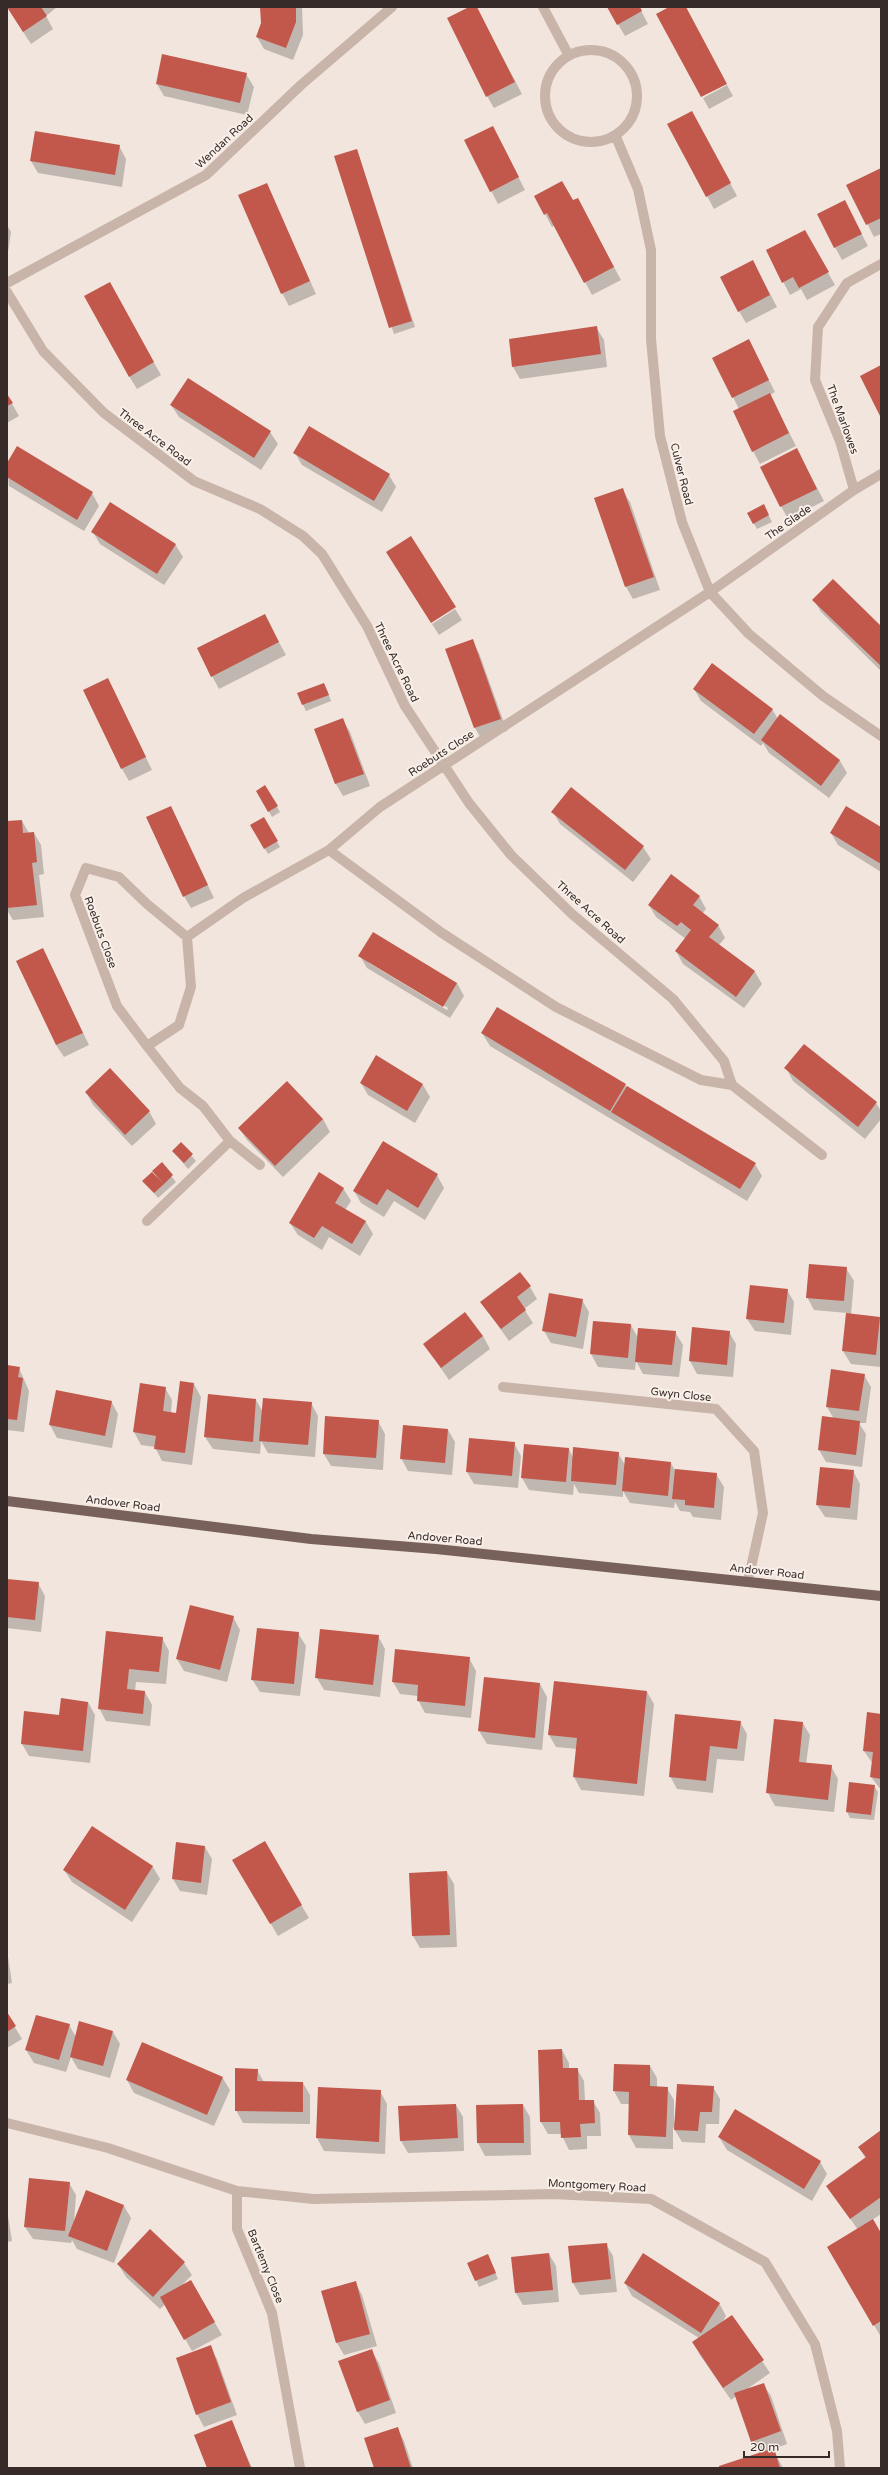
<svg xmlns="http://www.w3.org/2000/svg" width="888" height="2475" font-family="'Varela Round',sans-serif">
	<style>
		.shadow { fill: #0003; fill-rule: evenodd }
		.building { fill: #c1584b }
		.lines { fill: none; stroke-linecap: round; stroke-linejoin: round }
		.minor { stroke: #c9b4a9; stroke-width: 10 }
		.major { stroke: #78615b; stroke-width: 10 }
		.labels { text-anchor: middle; stroke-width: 4; stroke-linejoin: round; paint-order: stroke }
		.street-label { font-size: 11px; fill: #372b29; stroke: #f9f0e9 }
	</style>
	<rect width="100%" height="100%" fill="#f1e5dd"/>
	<!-- shadow -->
	<path class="shadow" d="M7,7H57L46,16L53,29L31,44Z
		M261,7H302L303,35L293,60L264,49L257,37L262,23Z
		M471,7H476L522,94L494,108L487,96Z
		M608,7H639L648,24L625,36Z
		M246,74L254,87L247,115L164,96L157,84Z
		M727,85L733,96L709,109L703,98Z
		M699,125L737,196L714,209L707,196Z
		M499,139L525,190L498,204L465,141Z
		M119,146L126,159L122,187L38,173L31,161Z
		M357,150L415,327L394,334L335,157Z
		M881,170V234L874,237L848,186Z
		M266,184L316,294L289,306L282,293Z
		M536,197L573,201L584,211L621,280L592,295L555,225L552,227Z
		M851,214L868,246L842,260L835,247Z
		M7,225L11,232L7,259Z
		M804,231L835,285L807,300L801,289L790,295L767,250Z
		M753,261L777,307L746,323L739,311Z
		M116,296L161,375L137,389L129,376Z
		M596,327L604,340L607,367L520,379L513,367Z
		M749,341L775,392L770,395L796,446L760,464L753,451L739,409L733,397Z
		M7,395L19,416L7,423Z
		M171,405L270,432L278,444L261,470L179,417Z
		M797,450L824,501L788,519L781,506Z
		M295,453L389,475L396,487L382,512L302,465Z
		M7,465L92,493L99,506L84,531L9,486Z
		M622,490L630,502L660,590L633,599L626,587L595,499Z
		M767,512L772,522L757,529L748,513Z
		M93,532L175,544L183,557L164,585L100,544Z
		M814,600L881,627V671L821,612Z
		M455,609L462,620L439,635L432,624Z
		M264,615L286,655L219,689L212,676Z
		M472,641L479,653L507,731L482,740L475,728L447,650Z
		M108,679L152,770L129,781L122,769Z
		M694,689L772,709L778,719L780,716L840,761L847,773L829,798L769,753L763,743L761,746L701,701Z
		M327,690L331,701L306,711L298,694Z
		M343,720L350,732L370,786L343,796L336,784L316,729Z
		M265,786L280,812L272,817L257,791Z
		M571,789L643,847L651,859L633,882L560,824L553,812Z
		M170,807L214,898L191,908L184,896Z
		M263,818L280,847L268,854L251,825Z
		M22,821L29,833H34L41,845L44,874L39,875L44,917L13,920L7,910V822Z
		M881,829V872L838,845L831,833Z
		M699,896L706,909L702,914L718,925L725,938L719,945L755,972L762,984L744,1008L683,964L676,951L686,939L656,917L649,905Z
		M43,950L89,1045L64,1057L56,1045Z
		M360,956L457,983L464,996L450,1018L367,968ZM369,961L448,1008L447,1010L369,963Z
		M497,1008L755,1164L762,1176L747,1201L490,1046L482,1033Z
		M804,1045L876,1103L881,1111V1119L865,1139L793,1081L786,1068Z
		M376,1057L423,1085L430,1097L415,1123L368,1095L361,1083Z
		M86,1092L149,1111L156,1124L132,1146L93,1105Z
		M323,1119L330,1132L283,1177L247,1140L239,1128Z
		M181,1143L196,1161L188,1169L173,1151Z
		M161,1164L176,1182L158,1198L144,1181L157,1177L154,1171Z
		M437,1175L444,1188L425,1220L394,1201L384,1217L361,1203L354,1191Z
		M343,1188L351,1201L345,1210L366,1222L373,1234L360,1256L329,1237L322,1250L298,1235L290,1223Z
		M846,1268L854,1281L851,1315L879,1318L881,1321V1367L851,1364L843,1351L847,1313L814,1310L807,1297Z
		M530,1287L537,1299L524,1309L533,1323L509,1341L481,1302Z
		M787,1290L794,1302L791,1335L755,1331L747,1319Z
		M582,1300L589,1312L583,1349L551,1343L544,1331Z
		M631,1325L638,1338L675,1332L683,1345L679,1377L643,1374L636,1361L635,1370L598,1367L591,1354Z
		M693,1328L729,1332L736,1344L733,1377L697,1374L690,1361Z
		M483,1336L490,1349L449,1380L425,1345Z
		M7,1366L19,1368L29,1391L24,1432L7,1430Z
		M864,1375L871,1387L866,1423H859L866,1434L862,1467L826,1462L819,1450L834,1419L827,1407Z
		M194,1384L201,1397L192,1465L162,1461L155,1447L141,1445L134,1432L165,1388L172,1400L171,1413L176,1414Z
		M256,1400L263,1412L311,1403L318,1416L315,1457L268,1453L261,1441L260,1454L213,1449L205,1437Z
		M111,1401L118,1414L112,1448L57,1438L50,1425Z
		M378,1421L385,1434L383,1470L331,1466L324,1454Z
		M448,1430L455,1442L452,1475L408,1471L401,1458Z
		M514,1443L521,1456L518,1488L474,1484L467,1472Z
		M569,1449L573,1458L618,1453L625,1465L670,1462L675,1470L716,1474L724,1487L721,1520L693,1517L690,1512L680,1511L675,1502L674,1508L630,1503L623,1491V1497L579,1493L574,1484L573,1495L529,1490L522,1478Z
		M853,1471L860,1484L857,1520L825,1517L817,1505Z
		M7,1580L38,1583L45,1596L41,1632L7,1628Z
		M233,1617L240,1630L227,1682L184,1671L177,1659Z
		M107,1632L162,1638L169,1651L166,1684L136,1682L135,1691L145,1692L152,1705L150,1726L106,1721L99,1708Z
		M298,1633L306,1646L300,1696L260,1692L252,1679Z
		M378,1636L385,1649L380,1697L324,1690L317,1678Z
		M469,1658L476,1671L471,1718L425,1713L418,1700V1696L400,1694L393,1682Z
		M485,1678L540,1684L547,1697L542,1750L487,1744L479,1731Z
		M647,1692L654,1704L644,1796L581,1790L574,1777L577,1749L556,1747L549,1735Z
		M88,1702L95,1715L90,1763L29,1756L22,1744L59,1716Z
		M868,1713L881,1715V1790L871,1777L873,1764L864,1751Z
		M740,1722L747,1734L744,1761L717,1759L713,1793L677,1789L670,1776Z
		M802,1722L810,1735L806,1764L831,1766L838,1779L834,1812L775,1806L768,1793Z
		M874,1786L878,1792L874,1820L850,1818L847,1812Z
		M92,1827L153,1867L160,1879L132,1922L72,1882L64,1870Z
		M264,1842L309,1918L278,1936L234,1861Z
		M205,1847L212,1859L207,1895L180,1891L173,1879Z
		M447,1872L454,1884L457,1947L420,1948L413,1936Z
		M7,1950L12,1983L7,1984Z
		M7,2014L22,2039L7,2048Z
		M69,2025L76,2037L113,2032L120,2044L110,2078L78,2069L71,2057L66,2072L34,2063L26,2050Z
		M562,2050L569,2063V2069H577L584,2081L585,2101H593L600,2113L601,2136H587V2149L569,2150L561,2134H548L541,2122Z
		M615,2065L650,2066L657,2078V2087L667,2088L674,2100V2122L713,2087L720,2099L719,2124H706L705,2143L682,2142L673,2127V2149L636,2148L629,2135L630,2104H621L614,2091Z
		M257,2070L264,2082L303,2083L310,2095V2124L243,2123L236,2110Z
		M222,2077L230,2090L214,2126L134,2093L127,2080Z
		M319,2088L380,2091L387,2104L385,2154L324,2151L317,2138Z
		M456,2105L463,2117L464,2151L408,2153L401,2141Z
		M523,2105L530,2117L531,2155L485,2156L478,2143L477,2106Z
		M881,2132V2214L872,2220L881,2235V2337L828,2247L858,2230L828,2186L866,2159L859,2147Z
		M719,2137L820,2162L827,2174L812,2201L727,2150Z
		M69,2183L76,2195L74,2223L124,2206L131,2218L114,2263L77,2249L72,2240L71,2243L33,2239L25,2227Z
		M7,2210L12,2241L7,2242Z
		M150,2231L184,2263L192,2275L182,2285L191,2281L222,2335L192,2351L165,2304L160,2309L126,2277L118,2264Z
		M606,2244L613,2256L617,2292L580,2295L573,2283Z
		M549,2254L556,2266L559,2302L523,2305L516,2293L512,2258Z
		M488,2256L498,2279L479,2287L469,2263Z
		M355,2282L362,2295L377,2346L344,2355L337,2343L322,2291Z
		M625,2283L719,2303L726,2316L722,2323L732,2316L770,2373L747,2389L763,2384L771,2396L787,2444L773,2449L783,2468H720L759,2453L752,2441L736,2396L731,2400L700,2355L693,2342L699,2338L632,2296Z
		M210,2347L217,2359L237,2415L204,2427L197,2414Z
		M371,2350L379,2363L396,2413L365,2424L358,2412L339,2362Z
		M231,2421L252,2468H208Z
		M397,2428L404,2441L413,2468H375Z"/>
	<!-- building -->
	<path class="building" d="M7,7H41L47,16L23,32Z
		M260,7H296V22L286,48L256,37L261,23Z
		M469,7H477L515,82L486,97L447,18Z
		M607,7H640L642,11L617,25Z
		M669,7H686L727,84L701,97L656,14Z
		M162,54L247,73L240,103L156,84Z
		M692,111L731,183L706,197L667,124Z
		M493,126L519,177L490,192L464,140Z
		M35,131L120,145L115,175L30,161Z
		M357,149L412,321L389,328L334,156Z
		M881,168V218L866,225L846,185Z
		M562,181L573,200L578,198L614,267L584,283L547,213L544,215L534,196Z
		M267,183L310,281L281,294L238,195Z
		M845,200L862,234L834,248L817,214Z
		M805,230L829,272L799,288L793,277L782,283L766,250Z
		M753,260L770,295L738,312L720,277Z
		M110,282L154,362L129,377L84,296Z
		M597,326L601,354L512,367L509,339Z
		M749,339L769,380L732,398L712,358Z
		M881,365V415L880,416L860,376Z
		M188,378L271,431L254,458L170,405Z
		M770,393L789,433L752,452L733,411Z
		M7,394L13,403L7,406Z
		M309,426L390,474L374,501L293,453Z
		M17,446L93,492L77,520L7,477V463Z
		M797,448L817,489L780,507L760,467Z
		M623,488L654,577L625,587L594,498Z
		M110,502L176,544L157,574L91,532Z
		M764,504L769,515L753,524L747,513Z
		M411,536L456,607L431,623L386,552Z
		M833,579L881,626V666L812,600Z
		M265,614L279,642L211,677L197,648Z
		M473,639L501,719L474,728L445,649Z
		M712,663L773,709L754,734L693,689Z
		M108,678L146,757L121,769L83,690Z
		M324,683L329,695L302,705L297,693Z
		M780,714L840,760L821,786L761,740Z
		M343,718L364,774L335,784L314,729Z
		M265,785L278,806L268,812L256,791Z
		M571,787L644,846L625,870L551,812Z
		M171,806L208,885L183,897L146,817Z
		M846,806L881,827V864L830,833Z
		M264,817L278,841L264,849L250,825Z
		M22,820L23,833L34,832L37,862L32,863L37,905L7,908V821Z
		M671,874L700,896L693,905L719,925L709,937L755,971L736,997L675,951L691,930L681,922L677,926L648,905Z
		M373,932L457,983L443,1007L358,956Z
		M43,948L83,1033L56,1045L16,961Z
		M497,1007L626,1084L610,1111L481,1033Z
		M804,1044L877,1102L858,1127L784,1068Z
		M376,1055L423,1084L407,1111L360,1083Z
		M110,1068L150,1111L125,1135L85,1092Z
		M287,1081L323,1119L275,1166L238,1128Z
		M627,1086L756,1163L740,1189L611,1112Z
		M383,1141L438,1174L418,1208L387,1189L377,1205L353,1191Z
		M181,1142L193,1154L184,1163L172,1151Z
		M162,1162L173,1175L164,1184L152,1171Z
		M152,1172L164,1184L154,1193L142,1181Z
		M319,1172L344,1188L335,1203L366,1221L352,1244L322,1226L314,1238L289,1223Z
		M809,1264L847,1267L844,1301L806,1298Z
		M520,1272L531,1286L517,1297L526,1310L501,1329L480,1302Z
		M750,1285L788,1289L784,1323L746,1319Z
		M549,1293L583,1299L576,1337L542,1331Z
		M465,1312L483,1336L441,1368L423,1344Z
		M846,1313L880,1317L876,1355L842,1351Z
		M593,1321L631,1324L628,1358L590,1354Z
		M692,1327L730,1331L727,1365L689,1361Z
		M638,1328L676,1331L672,1365L635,1362Z
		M7,1365L20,1367L18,1377L23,1378L17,1420L7,1419Z
		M831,1369L865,1374L859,1411L826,1407Z
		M180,1381L194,1383L185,1453L154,1449L156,1436L133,1432L140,1383L166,1387L163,1411L176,1413Z
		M56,1390L112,1401L105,1436L49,1425Z
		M208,1394L256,1399L253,1442L204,1437Z
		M263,1398L312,1402L308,1445L259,1441Z
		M325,1416L379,1420L376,1458L323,1454Z
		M822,1416L860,1421L856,1455L818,1450Z
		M403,1425L448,1429L445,1463L400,1459Z
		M469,1438L515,1442L512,1476L466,1472Z
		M524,1444L569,1448L566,1482L521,1478Z
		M573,1447L619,1452L616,1485L571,1481Z
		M625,1457L671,1462L668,1496L622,1491Z
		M820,1467L854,1470L850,1508L816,1505Z
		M675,1469L717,1473L714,1508L685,1505V1500L672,1499Z
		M7,1579L39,1582L35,1620L7,1617Z
		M190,1605L234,1616L220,1670L176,1659Z
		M257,1628L299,1632L294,1684L251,1680Z
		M320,1629L379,1635L373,1685L315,1678Z
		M106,1631L163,1637L159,1672L129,1669L127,1689L145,1691L143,1714L98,1709Z
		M395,1649L470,1657L465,1706L417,1701L418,1685L392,1682Z
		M484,1677L540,1683L535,1738L478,1731Z
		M554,1681L647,1691L637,1784L573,1777L577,1738L548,1735Z
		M61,1698L88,1702L83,1751L21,1744L24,1711L59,1715Z
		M867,1712L881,1714V1779L870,1777L873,1752L863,1751Z
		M675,1714L741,1721L737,1749L710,1746L706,1781L669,1777Z
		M774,1719L803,1722L799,1762L832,1765L828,1800L766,1793Z
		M849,1782L875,1785L871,1815L846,1812Z
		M92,1826L153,1866L125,1910L63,1870Z
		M265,1841L302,1905L270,1924L232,1860Z
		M176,1842L205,1846L201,1883L172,1879Z
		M447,1871L450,1935L412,1936L409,1873Z
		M7,2012L16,2026L7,2032Z
		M36,2015L70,2024L59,2060L25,2050Z
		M79,2021L113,2031L103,2066L70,2057Z
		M142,2042L223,2077L207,2115L126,2080Z
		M562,2049L563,2068H578L579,2100H594L595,2123L580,2124L581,2137L561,2138L560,2122H540L538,2050Z
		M614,2064L650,2065V2086L668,2087L666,2137L628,2135L629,2092L613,2091Z
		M235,2068L258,2069L257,2081L303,2082V2112L235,2111Z
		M677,2084L714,2086L712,2112H700L698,2131L674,2130Z
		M318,2087L381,2090L379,2142L316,2138Z
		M456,2104L458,2138L400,2141L398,2106Z
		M523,2104L524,2143H477L476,2105Z
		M735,2109L821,2161L804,2189L718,2137Z
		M881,2130V2197L850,2219L826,2186L866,2157L858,2147Z
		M29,2178L70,2182L65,2231L24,2227Z
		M86,2190L124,2205L107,2251L68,2236Z
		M873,2219L881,2233V2321L873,2326L827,2247Z
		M150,2229L185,2262L153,2297L117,2264Z
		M607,2243L611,2279L572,2283L568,2246Z
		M549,2253L553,2290L515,2293L511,2257Z
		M643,2253L720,2303L701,2333L624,2283Z
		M488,2254L496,2273L475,2281L467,2263Z
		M191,2280L215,2322L184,2340L160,2297Z
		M356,2281L370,2334L336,2343L321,2291Z
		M732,2315L764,2360L723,2388L692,2342Z
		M211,2345L231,2402L196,2415L176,2358Z
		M372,2349L390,2400L357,2412L338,2361Z
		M764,2383L781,2431L751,2442L734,2393Z
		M232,2420L251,2468H207L194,2435Z
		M398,2427L411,2468H374L364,2438Z
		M774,2448L780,2468H719V2466Z"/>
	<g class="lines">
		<!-- minor -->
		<path class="minor" d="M543,7L568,54
			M545 96a46 46 0 1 1 92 0a46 46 0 1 1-92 0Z
			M616,137L638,189L651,250V339L660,436L682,522L710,592L749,634L823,696L881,736
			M7,283L206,175L301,85L392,7
			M7,292L43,351L104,413L194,481L260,509L303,536L322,554L367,626L405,706L469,803L511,855L572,914L673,999L724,1061L732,1085L822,1155
			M854,490L840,441L815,380L818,327L847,283L881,264
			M329,850L442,933L556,1007L701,1080L732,1085
			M187,937L147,904L119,877L86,868L75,895L117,1006L147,1046L179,1025L191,987L187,937L243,898L329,850L380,807L710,592L854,490L881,474
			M147,1046L180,1088L203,1106L230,1141
			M147,1221L230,1141L260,1165
			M503,1387L716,1409L754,1451L763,1513L748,1581
			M7,2123L108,2148L237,2191V2229L272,2313L300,2468
			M237,2191L313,2199L553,2194L651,2199L765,2262L815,2344L837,2431L840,2468"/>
		<!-- major -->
		<path class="major" d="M7,1501L311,1539L436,1549L881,1596"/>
	</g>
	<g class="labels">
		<!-- street labels -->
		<g class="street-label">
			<text transform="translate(224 141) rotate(-43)" y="4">Wendan Road</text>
			<text transform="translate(843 419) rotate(70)" y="4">The Marlowes</text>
			<text transform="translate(155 437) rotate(37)" y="4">Three Acre Road</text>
			<text transform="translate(682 474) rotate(76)" y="4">Culver Road</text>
			<text transform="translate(788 522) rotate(-35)" y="4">The Glade</text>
			<text transform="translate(397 662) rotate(64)" y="4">Three Acre Road</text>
			<text transform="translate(441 753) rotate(-33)" y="4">Roebuts Close</text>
			<text transform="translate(591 912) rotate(42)" y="4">Three Acre Road</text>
			<text transform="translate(101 932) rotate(70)" y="4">Roebuts Close</text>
			<text transform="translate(681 1394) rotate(6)" y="4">Gwyn Close</text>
			<text transform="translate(123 1503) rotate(7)" y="4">Andover Road</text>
			<text transform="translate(445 1538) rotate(5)" y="4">Andover Road</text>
			<text transform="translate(767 1571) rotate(6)" y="4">Andover Road</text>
			<text transform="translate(597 2185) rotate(3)" y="4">Montgomery Road</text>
			<text transform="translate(266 2266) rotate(68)" y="4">Bartlemy Close</text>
		</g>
	</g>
	<!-- border -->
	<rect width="888" height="2475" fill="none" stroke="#372b29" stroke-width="16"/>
	<!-- scale -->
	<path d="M744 2451v6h85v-6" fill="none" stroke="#372b29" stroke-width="2"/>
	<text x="750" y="2451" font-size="12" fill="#372b29" stroke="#f9f0e9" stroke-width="3" paint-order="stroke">20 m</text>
</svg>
